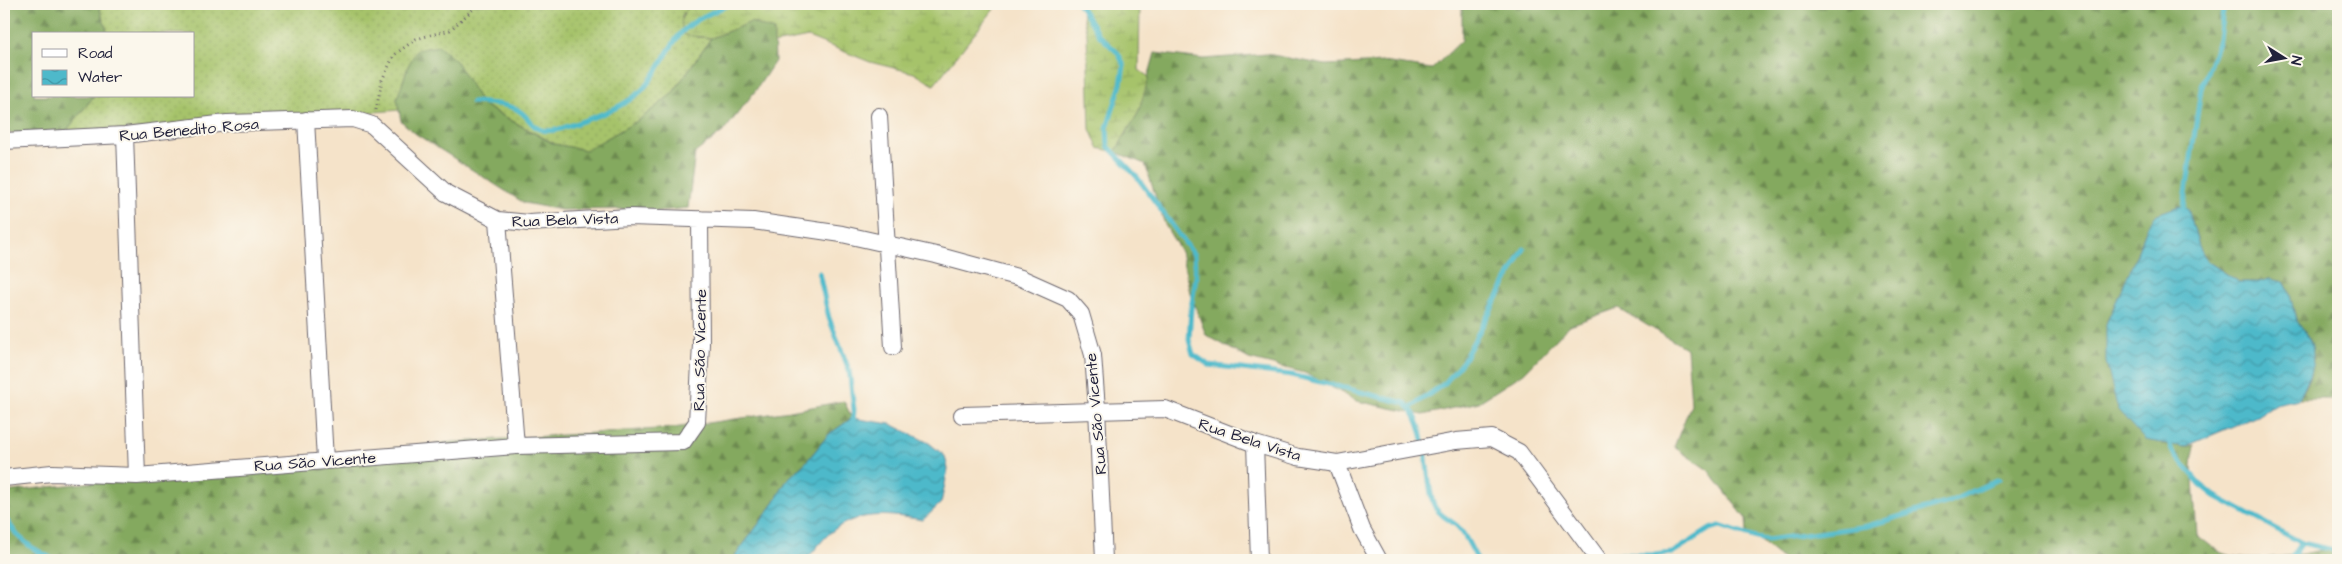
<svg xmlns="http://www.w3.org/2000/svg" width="2342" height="564" font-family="'Architects Daughter',sans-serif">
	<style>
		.grass { fill: url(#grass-dots); stroke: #647253 }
		.forest { fill: url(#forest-firs); stroke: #53664d }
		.wetland { fill: url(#wetland-marsh); stroke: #647253 }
		.water { fill: url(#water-waves); stroke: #386e82 }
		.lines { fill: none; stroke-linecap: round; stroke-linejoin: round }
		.stream { stroke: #4eb9ca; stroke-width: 5 }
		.street-casing { stroke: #6c666d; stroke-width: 18 }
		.path { stroke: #6c666d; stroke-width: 3; stroke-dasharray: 1 4; stroke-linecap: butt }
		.street { stroke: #fff; stroke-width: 16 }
		.labels { text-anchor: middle; stroke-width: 4; stroke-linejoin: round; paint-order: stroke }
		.street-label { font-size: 16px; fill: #22223b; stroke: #fbf7ec }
	</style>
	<defs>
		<pattern id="grass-dots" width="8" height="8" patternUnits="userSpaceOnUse" patternTransform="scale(1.25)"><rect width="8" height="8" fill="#a6c36b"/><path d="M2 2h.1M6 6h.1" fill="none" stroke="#8fa75e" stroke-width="1.8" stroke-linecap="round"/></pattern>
		<pattern id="forest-firs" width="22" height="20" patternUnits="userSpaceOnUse" patternTransform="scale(1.25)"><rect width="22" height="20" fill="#84a95f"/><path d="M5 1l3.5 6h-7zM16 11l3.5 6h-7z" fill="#6c8950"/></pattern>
		<pattern id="wetland-marsh" width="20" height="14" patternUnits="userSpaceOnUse" patternTransform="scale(1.25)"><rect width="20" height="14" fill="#a6c36b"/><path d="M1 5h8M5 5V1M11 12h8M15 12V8" fill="none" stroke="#8fa75e"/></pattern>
		<pattern id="water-waves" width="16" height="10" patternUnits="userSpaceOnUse" patternTransform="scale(1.25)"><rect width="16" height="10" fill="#4eb9ca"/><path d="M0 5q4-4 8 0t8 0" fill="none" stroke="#4096a5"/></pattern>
	</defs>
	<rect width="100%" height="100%" fill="#fbf7ec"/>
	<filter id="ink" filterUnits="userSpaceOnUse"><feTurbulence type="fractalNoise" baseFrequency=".02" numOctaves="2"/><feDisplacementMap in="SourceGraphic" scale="10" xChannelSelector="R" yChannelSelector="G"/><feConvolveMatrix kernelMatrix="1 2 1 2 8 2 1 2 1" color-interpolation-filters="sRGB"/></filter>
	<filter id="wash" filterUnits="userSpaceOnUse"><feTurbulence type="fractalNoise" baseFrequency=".0096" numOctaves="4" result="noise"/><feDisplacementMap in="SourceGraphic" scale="20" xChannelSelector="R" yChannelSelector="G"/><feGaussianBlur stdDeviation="1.12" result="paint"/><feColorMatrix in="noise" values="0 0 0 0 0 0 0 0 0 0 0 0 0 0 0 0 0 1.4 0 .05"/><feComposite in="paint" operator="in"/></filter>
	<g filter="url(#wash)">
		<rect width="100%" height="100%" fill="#f5e3c9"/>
		<!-- grass -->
		<path class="grass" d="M98,4H690L681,17L697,37L711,38L672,94L639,120L586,151L555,144L483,105L470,85L409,64L397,99L401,110L63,135L94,96H194V34H108Z"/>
		<!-- forest -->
		<path class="forest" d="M4,4H98L108,34H34V96H94L63,135L4,133Z
			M1459,4H2338V399H2299L2308,383L2313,359L2310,340L2297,322L2287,286L2284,282L2269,279L2259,282H2239L2207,261L2199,246L2188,209L2148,225L2134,261L2184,447L2194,445L2192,466L2197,535C2205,541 2214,549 2222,553C2248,564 2312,554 2338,546V560H1784L1757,538L1747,533L1746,519L1708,470L1674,447L1691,404L1687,349L1618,308L1570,325L1524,373L1479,402L1423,415L1357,401L1305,373L1249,359L1206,335L1190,293L1181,252L1165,225L1145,164L1115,152L1138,113L1155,53L1203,59L1267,54L1326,65L1383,62L1432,69L1462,40V7Z
			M751,22L774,31L775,61L756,90L724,131L695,153L688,208L650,212L632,209L561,210L524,203L416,134L401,121L397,99L409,64L417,50L438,46L455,60L483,105L554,144L586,150L639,120L672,94L711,38Z
			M844,401L852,418L828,435L807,461L787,480L772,506L732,560H4V492L453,442L673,428L790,411Z"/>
		<!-- wetland -->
		<path class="wetland" d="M690,4H998L934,85L914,73L870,62L808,37L774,44V31L751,22L711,38L685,35C678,21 682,16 690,4Z
			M1080,4H1140L1139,70L1149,77L1138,113L1115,152L1098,148L1090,129L1087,34Z"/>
		<!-- water -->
		<path class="water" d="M2179,206L2188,209L2199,246L2207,261L2239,282H2259L2269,279L2284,282C2292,293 2292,307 2296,319C2299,326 2306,332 2309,339C2319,358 2308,382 2299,399L2275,404L2257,416L2184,447L2145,440L2118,410L2106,362V324L2134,261L2148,225L2157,214Z
			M852,418L891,424L929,443L945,456L948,469L941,503L923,520C893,515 862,510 835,529C824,537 815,550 806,560H732L772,506L787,480L807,461L828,435Z"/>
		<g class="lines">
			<!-- stream -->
			<path class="stream" d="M1079,4L1099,35L1118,53L1124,65L1121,84L1107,128L1108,146L1137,177L1194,255L1196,277L1191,309L1189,340L1193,354L1209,365L1292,375L1405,403C1429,424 1425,475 1433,503C1437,515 1450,519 1458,527C1467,536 1471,550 1478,560
				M472,102C485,103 502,103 514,108C534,116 529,137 560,129C587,119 622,110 642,90C659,73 666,50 681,33C694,19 713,12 730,4
				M2183,213L2201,89L2219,39L2224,4
				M819,273L829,318L849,370L854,409L853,424
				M1410,408L1445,383L1463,361L1524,249
				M2168,438L2172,451L2200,484L2215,496L2302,543L2338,551
				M4,517L18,536L31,547L54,560
				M1587,560L1614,554L1654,555L1672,553L1710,529L1720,526L1756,538L1767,540L1867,526L1949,502L1999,479
				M2290,560L2302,543"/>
		</g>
	</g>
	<g filter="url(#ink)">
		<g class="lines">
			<defs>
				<path id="street" d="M879,116L893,347
					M306,120L325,460
					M125,135L137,476
					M4,141L125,135L227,123L353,119L372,125L446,193L498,220L529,223L630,217L753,221L842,234L936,255L1021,278L1068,299L1081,314L1093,355L1097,409L1104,560
					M498,220L516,446
					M962,415L1165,409L1255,444L1298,457L1337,463L1456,441L1492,438L1519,452L1599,560
					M1255,444L1259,560
					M1337,463L1362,529L1379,560
					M4,478L52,473L137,476L516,446L683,442L697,422L701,344L700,219"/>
			</defs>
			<!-- street casing -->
			<use href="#street" class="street-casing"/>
			<!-- path -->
			<path class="path" d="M376,110L382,80L394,55L416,39L450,30L479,4"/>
			<!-- street -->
			<use href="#street" class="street"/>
		</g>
	</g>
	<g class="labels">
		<!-- street labels -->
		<g class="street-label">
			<text transform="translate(189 129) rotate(-5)" y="6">Rua Benedito Rosa</text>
			<text transform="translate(565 219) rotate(-2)" y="6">Rua Bela Vista</text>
			<text transform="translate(699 350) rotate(-89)" y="6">Rua São Vicente</text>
			<text transform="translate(1095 414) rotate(-95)" y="6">Rua São Vicente</text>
			<text transform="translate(1250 439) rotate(18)" y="6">Rua Bela Vista</text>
			<text transform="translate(315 461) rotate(-4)" y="6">Rua São Vicente</text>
		</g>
	</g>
	<!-- margin -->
	<rect width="2342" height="564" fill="none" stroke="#fbf7ec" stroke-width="20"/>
	<!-- legend -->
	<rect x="32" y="32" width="162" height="65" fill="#fbf7ec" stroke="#a4a2a5"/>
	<rect x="42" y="49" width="25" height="8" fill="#ffffff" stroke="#a4a2a5"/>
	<text x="78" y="58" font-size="15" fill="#22223b">Road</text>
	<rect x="42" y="70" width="25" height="15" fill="url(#water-waves)" stroke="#a4a2a5"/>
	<text x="78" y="82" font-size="15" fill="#22223b">Water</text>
	<!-- north arrow -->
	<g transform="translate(2284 58) rotate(101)" stroke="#fbf7ec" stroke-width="4" paint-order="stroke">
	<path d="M0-4L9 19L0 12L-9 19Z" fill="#22223b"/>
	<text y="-8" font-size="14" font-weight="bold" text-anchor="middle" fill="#22223b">N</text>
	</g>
</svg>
